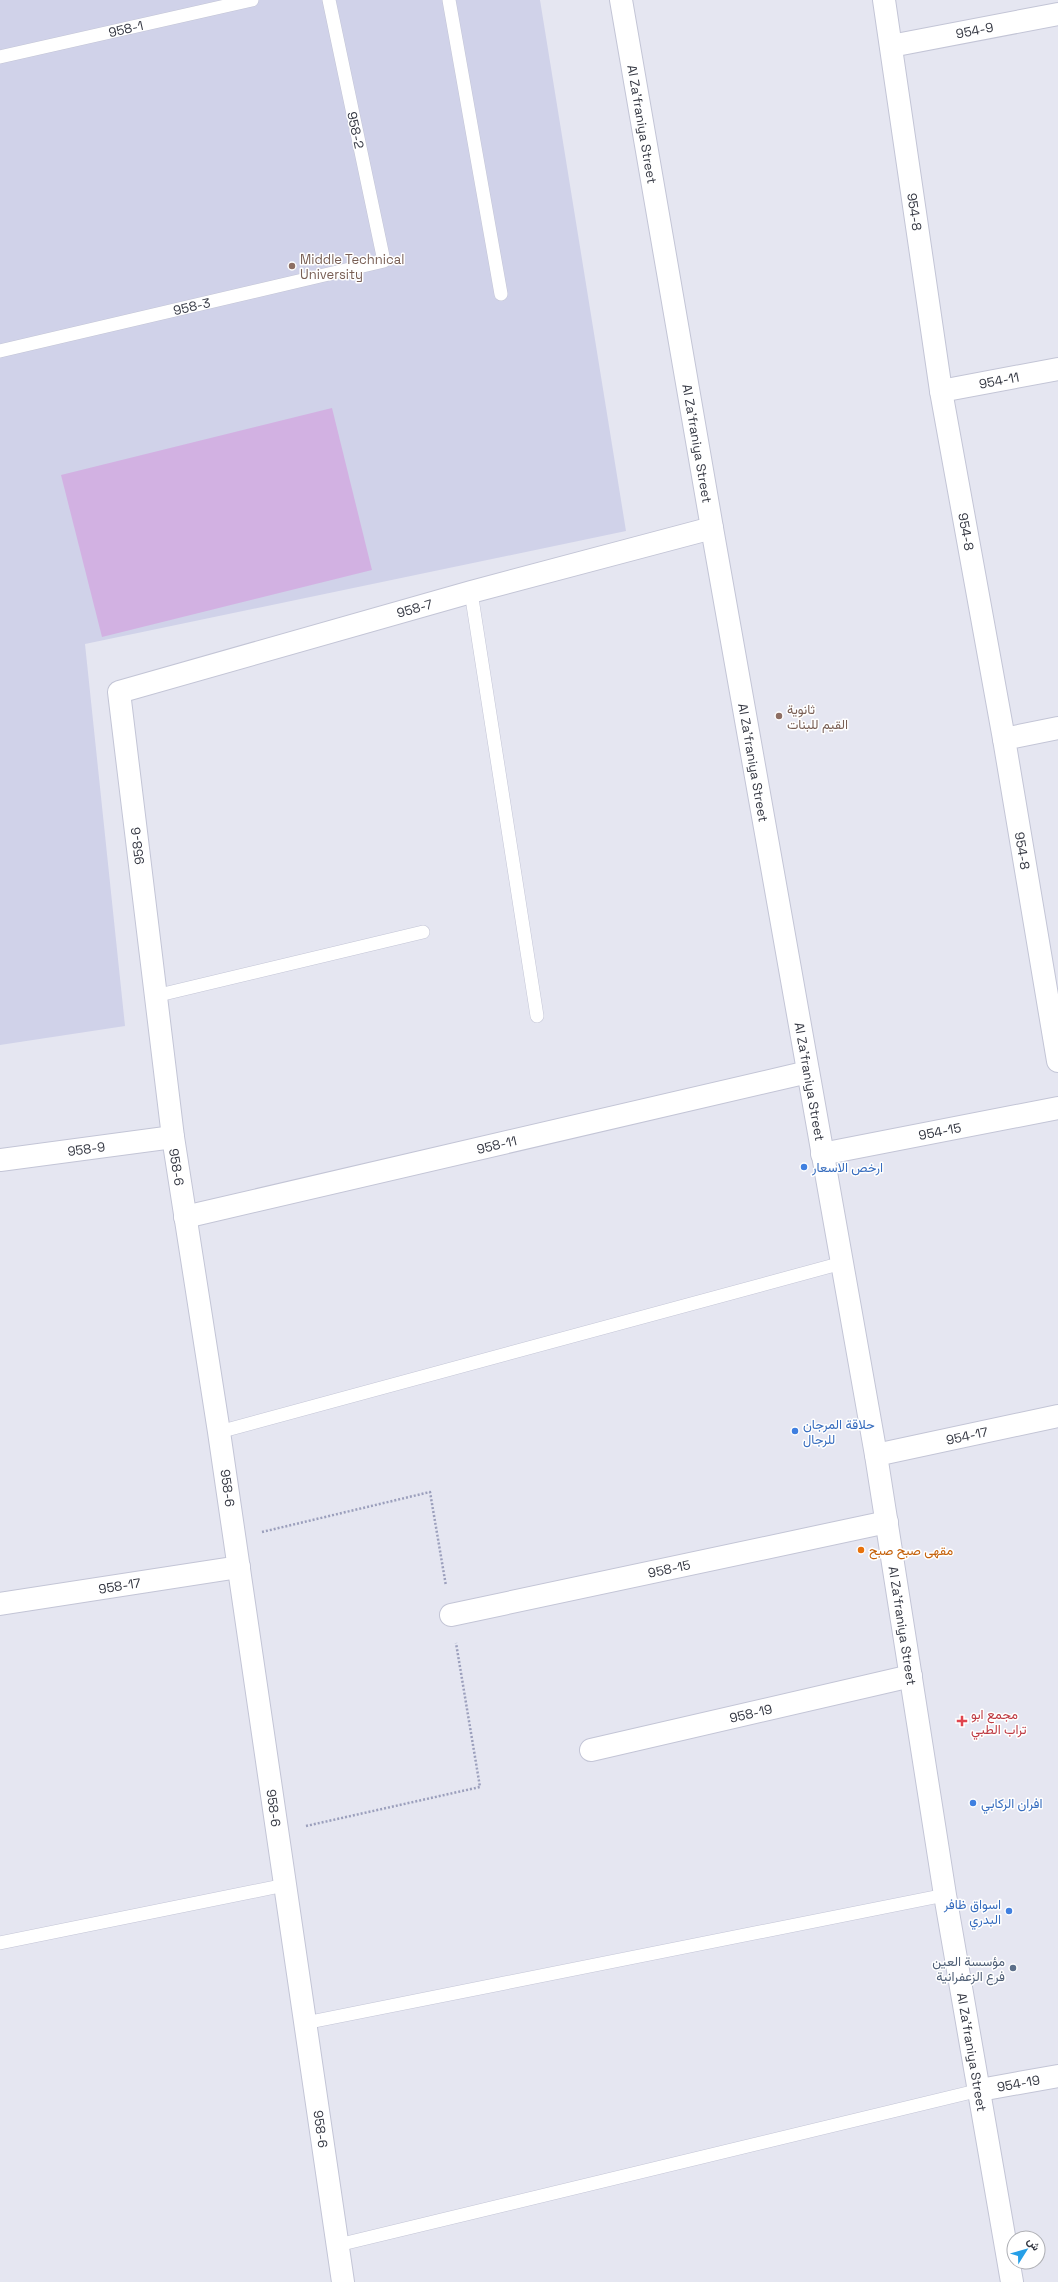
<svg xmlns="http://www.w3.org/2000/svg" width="1058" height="2282" font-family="'Space Grotesk',Vazirmatn,sans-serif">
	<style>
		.education { fill: #d0d2e9 }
		.green { fill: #d2b1e2 }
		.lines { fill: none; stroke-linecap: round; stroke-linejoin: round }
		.service-casing { stroke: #c3c5d6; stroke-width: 14 }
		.minor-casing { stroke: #c3c5d6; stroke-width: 24 }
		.tertiary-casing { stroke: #c3c5d6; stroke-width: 24 }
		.path { stroke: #9b9fbc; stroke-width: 2.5; stroke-dasharray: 2 2; stroke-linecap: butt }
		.service { stroke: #fff; stroke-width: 13 }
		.minor { stroke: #fff; stroke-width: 22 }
		.tertiary { stroke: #fff; stroke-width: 22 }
		.education-dot { fill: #8d6e63; stroke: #fff; stroke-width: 1.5 }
		.shop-dot { fill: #3f7fe0; stroke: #fff; stroke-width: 1.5 }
		.food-dot { fill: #e8710a; stroke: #fff; stroke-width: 1.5 }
		.health-dot { fill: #e0444e; stroke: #fff; stroke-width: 1.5 }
		.service-dot { fill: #5c6f8a; stroke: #fff; stroke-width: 1.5 }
		.labels { text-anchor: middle; stroke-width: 3; stroke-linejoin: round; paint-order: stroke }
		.street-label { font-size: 13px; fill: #353843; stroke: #fff }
		.education-label { font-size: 13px; fill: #785e54; stroke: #fff; text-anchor: start }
		.shop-label { font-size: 13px; fill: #366cbe; stroke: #fff; text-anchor: start }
		.food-label { font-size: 13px; fill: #c56008; stroke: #fff; text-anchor: start }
		.health-label { font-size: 13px; fill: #be3a42; stroke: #fff; text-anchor: start }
		.service-label { font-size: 13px; fill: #4e5e75; stroke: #fff; text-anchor: end }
	</style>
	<rect width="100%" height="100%" fill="#e5e6f1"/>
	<!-- education -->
	<path class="education" d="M0,0H540L626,531L85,644L125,1026L0,1045Z"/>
	<!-- green -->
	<path class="green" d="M332,408L372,570L102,637L61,475Z"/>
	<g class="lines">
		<defs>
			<g id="service">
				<path d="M449,0L501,294"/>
				<path id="s1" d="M0,57L252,0"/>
				<path id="s2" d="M0,351L384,261L329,0"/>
				<path d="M471,592L537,1016"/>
				<path d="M155,996L423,932"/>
				<path d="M219,1432L842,1263"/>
				<path d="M0,1943L285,1885"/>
				<path d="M305,2023L945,1895"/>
				<path d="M338,2245L980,2090"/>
			</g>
			<g id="minor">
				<path id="s3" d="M884,0L941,391L1004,739L1058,1061"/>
				<path id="s4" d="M891,46L1058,14"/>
				<path id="s5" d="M941,391L1058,369"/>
				<path d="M1004,739L1058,728"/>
				<path id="s6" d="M822,1154L1058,1108"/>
				<path id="s7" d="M0,1160L173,1137"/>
				<path id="s8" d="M185,1217L808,1072"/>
				<path id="s9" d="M876,1455L1058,1416"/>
				<path id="s10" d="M0,1604L239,1567"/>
				<path id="s11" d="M451,1615L887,1522"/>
				<path id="s12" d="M591,1750L911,1676"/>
				<path id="s13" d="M980,2090L1058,2076"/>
				<path id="s14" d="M343,2282L219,1432L173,1137L119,692L471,592L712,528"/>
			</g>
			<g id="tertiary">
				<path id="s15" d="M621,0L712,528L876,1455L945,1895L1012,2282"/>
			</g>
		</defs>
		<!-- service casing -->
		<use href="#service" class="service-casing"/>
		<!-- minor casing -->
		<use href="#minor" class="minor-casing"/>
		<!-- tertiary casing -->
		<use href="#tertiary" class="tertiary-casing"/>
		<!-- path -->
		<path class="path" d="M262,1532L430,1492L446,1586
			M306,1826L480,1787L456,1643"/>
		<!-- service -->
		<use href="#service" class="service"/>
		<!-- minor -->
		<use href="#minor" class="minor"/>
		<!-- tertiary -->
		<use href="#tertiary" class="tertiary"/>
	</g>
	<!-- markers -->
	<g class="education-dot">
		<circle cx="292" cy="266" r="4"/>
		<circle cx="779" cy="716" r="4"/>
	</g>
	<g class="shop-dot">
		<circle cx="804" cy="1167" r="4"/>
		<circle cx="795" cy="1431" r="4"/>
		<circle cx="973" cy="1803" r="4"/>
		<circle cx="1009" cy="1911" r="4"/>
	</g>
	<circle class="food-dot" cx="861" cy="1550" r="4"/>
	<path class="health-dot" d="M960 1715h4v4h4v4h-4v4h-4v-4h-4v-4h4z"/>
	<circle class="service-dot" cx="1013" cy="1968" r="4"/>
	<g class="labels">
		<!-- street labels -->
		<g class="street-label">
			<text dy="5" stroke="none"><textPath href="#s1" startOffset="129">958-1</textPath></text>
			<text dy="5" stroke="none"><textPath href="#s4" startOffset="85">954-9</textPath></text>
			<text dy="5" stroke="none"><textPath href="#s15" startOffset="126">Al Za'franiya Street</textPath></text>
			<text transform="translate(356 130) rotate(78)" y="5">958-2</text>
			<text dy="5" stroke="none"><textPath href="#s3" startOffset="214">954-8</textPath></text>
			<text dy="5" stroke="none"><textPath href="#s2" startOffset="197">958-3</textPath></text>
			<text dy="5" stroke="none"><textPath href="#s5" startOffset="59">954-11</textPath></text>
			<text dy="5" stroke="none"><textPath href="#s15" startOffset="450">Al Za'franiya Street</textPath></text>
			<text dy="5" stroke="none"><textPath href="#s3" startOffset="538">954-8</textPath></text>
			<text dy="5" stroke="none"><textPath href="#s14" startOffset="1913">958-7</textPath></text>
			<text dy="5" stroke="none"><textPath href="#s15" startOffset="774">Al Za'franiya Street</textPath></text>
			<text transform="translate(137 846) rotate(-97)" y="5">958-6</text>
			<text dy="5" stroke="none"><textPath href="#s3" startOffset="862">954-8</textPath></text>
			<text dy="5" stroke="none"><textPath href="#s15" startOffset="1098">Al Za'franiya Street</textPath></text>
			<text dy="5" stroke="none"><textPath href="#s6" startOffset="120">954-15</textPath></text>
			<text dy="5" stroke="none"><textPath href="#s8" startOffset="320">958-11</textPath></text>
			<text dy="5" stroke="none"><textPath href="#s7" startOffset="87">958-9</textPath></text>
			<text transform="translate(177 1167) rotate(81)" y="5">958-6</text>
			<text dy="5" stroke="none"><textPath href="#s9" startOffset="93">954-17</textPath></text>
			<text transform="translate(228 1488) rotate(82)" y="5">958-6</text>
			<text dy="5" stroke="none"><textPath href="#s11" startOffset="223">958-15</textPath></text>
			<text dy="5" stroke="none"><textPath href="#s10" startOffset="121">958-17</textPath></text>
			<text dy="5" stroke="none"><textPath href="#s15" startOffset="1650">Al Za'franiya Street</textPath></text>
			<text dy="5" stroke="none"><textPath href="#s12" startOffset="164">958-19</textPath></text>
			<text transform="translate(274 1808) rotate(82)" y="5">958-6</text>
			<text dy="5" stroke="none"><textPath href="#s15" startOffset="2082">Al Za'franiya Street</textPath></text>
			<text dy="5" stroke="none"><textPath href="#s13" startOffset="39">954-19</textPath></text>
			<text transform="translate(321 2129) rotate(82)" y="5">958-6</text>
		</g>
		<!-- education labels -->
		<g class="education-label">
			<text x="300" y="264">Middle Technical<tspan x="300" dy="15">University</tspan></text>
			<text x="787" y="714">ثانوية<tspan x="787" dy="15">القيم للبنات</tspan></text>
		</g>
		<!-- shop labels -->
		<g class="shop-label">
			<text x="812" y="1172">ارخص الاسعار</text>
			<text x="803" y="1429">حلاقة المرجان<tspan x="803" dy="15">للرجال</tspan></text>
			<text x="981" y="1808">افران الركابي</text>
			<text x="1001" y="1909" text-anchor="end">اسواق ظافر<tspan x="1001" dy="15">البدري</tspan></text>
		</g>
		<!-- food labels -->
		<g class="food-label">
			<text x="869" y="1555">مقهى صبح صبح</text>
		</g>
		<!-- health labels -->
		<g class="health-label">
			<text x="971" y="1719">مجمع ابو<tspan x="971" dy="15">تراب الطبي</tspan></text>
		</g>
		<!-- service labels -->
		<g class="service-label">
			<text x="1005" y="1966">مؤسسة العين<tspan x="1005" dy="15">فرع الزعفرانية</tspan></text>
		</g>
	</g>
	<!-- north arrow -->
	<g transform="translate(1026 2250) rotate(53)"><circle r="19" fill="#ffffff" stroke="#aeafb4"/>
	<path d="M0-3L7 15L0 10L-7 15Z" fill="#269fe7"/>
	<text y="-6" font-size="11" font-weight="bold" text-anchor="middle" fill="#353843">ش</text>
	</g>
</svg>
